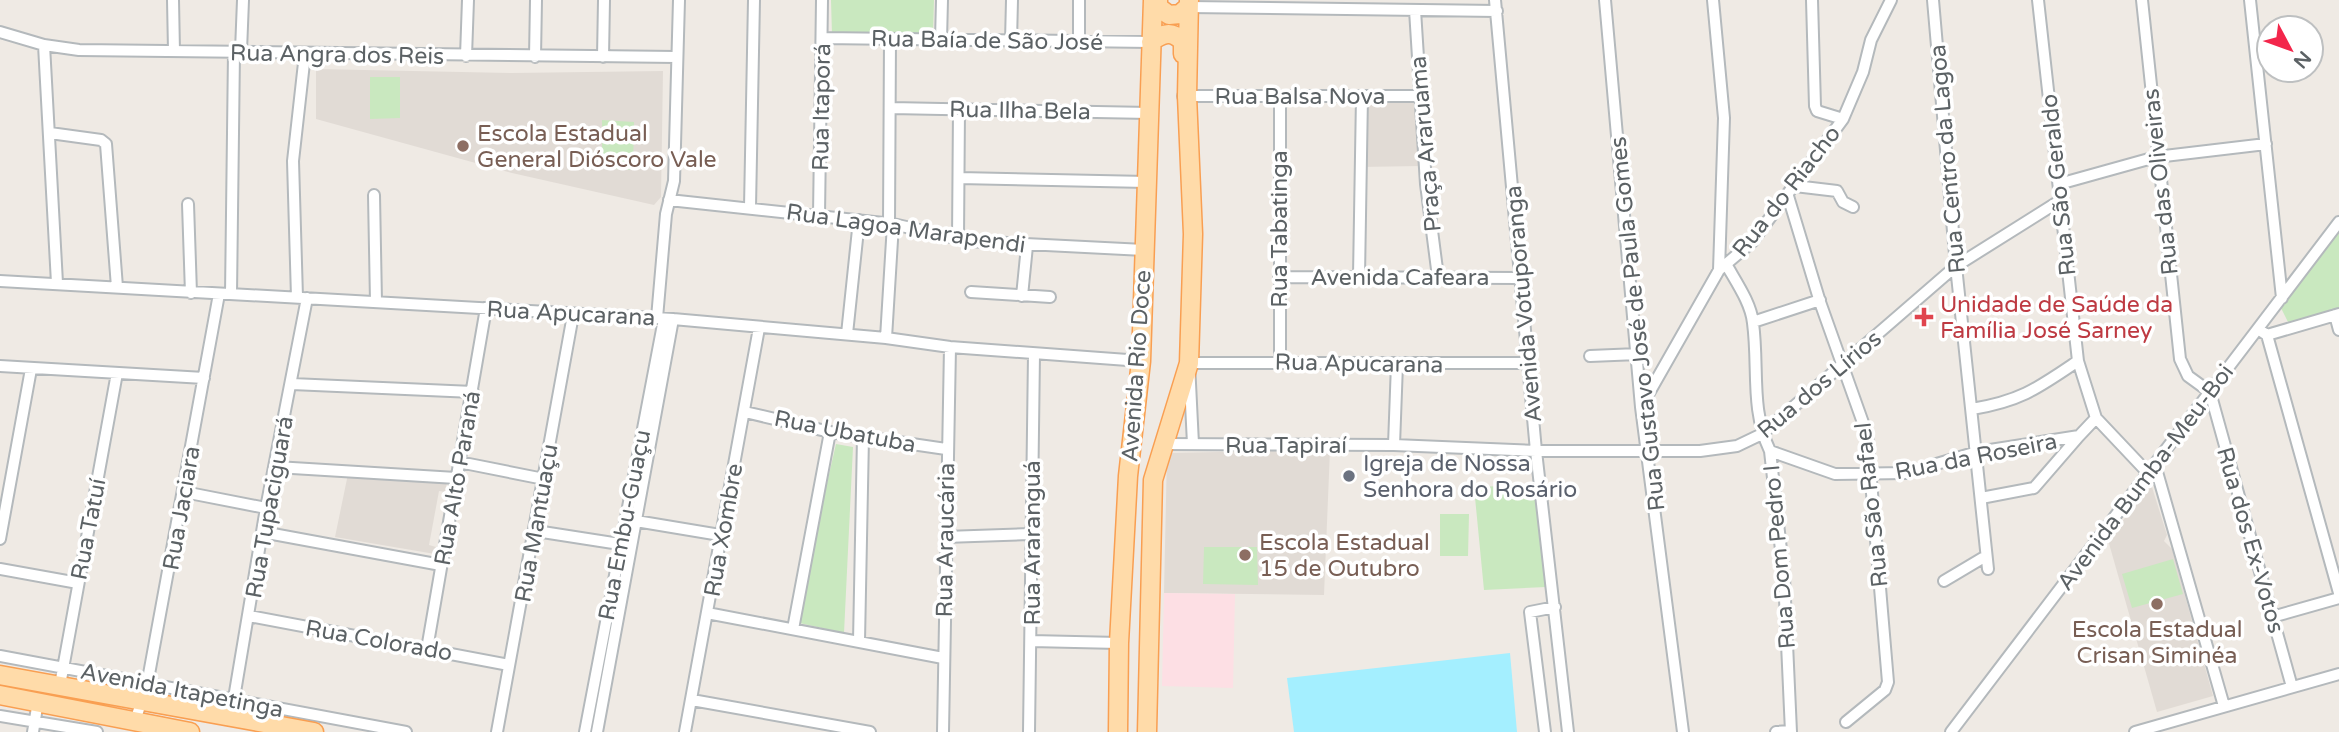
<svg xmlns="http://www.w3.org/2000/svg" width="2339" height="732" font-family="'Varela Round',sans-serif">
	<style>
		.education { fill: #e1dbd5 }
		.medical { fill: #fddfe4 }
		.green { fill: #c9e8bf }
		.water { fill: #a4efff }
		.lines { fill: none; stroke-linecap: round; stroke-linejoin: round }
		.street-casing { stroke: #b4b9bc; stroke-width: 14 }
		.primary-casing { stroke: #f99f52; stroke-width: 21 }
		.street { stroke: #fff; stroke-width: 10 }
		.primary { stroke: #ffdba9; stroke-width: 18 }
		.education-dot { fill: #8d6e63; stroke: #fff; stroke-width: 2.5 }
		.health-dot { fill: #e0444e; stroke: #fff; stroke-width: 2.5 }
		.worship-dot { fill: #6b7280; stroke: #fff; stroke-width: 2.5 }
		.labels { text-anchor: middle; stroke-width: 7; stroke-linejoin: round; paint-order: stroke }
		.street-label { font-size: 23px; fill: #5c6265; stroke: #fff }
		.education-label { font-size: 23px; fill: #785e54; stroke: #fff; text-anchor: start }
		.health-label { font-size: 23px; fill: #be3a42; stroke: #fff; text-anchor: start }
		.worship-label { font-size: 23px; fill: #5b616d; stroke: #fff; text-anchor: start }
	</style>
	<rect width="100%" height="100%" fill="#efeae4"/>
	<!-- education -->
	<path class="education" d="M316,69L512,73L663,71L661,197L654,205L512,173L316,119Z
		M1414,96L1421,166L1359,167V97Z
		M1330,450L1324,595L1164,593L1167,453Z
		M348,474L447,482L445,492L439,491L429,545L436,547L435,554L335,537Z
		M2151,484L2167,535L2164,541L2172,549L2213,696L2157,712L2108,540Z"/>
	<!-- medical -->
	<path class="medical" d="M1164,593L1235,594L1233,688L1162,686Z"/>
	<!-- green -->
	<path class="green" d="M831,0H934L933,35H832Z
		M370,77H400V118L370,119Z
		M602,120L634,122L633,170L602,168Z
		M2339,229V309L2289,324L2280,306Z
		M836,444L853,447L844,633L795,622Z
		M1536,485L1546,587L1484,590L1474,487Z
		M1440,514H1469L1468,556H1440Z
		M1204,547H1257L1258,585L1203,584Z
		M2173,559L2183,594L2132,608L2122,574Z"/>
	<!-- water -->
	<path class="water" d="M1510,653L1517,732H1294L1287,678Z"/>
	<g class="lines">
		<defs>
			<path id="street" d="M173,0L174,51
				M1495,0L1536,451L1568,732
				M1605,0L1641,407L1683,732
				M1713,0L1724,118L1719,270
				M1812,0L1815,106L1817,111L1843,119
				M1933,0L1956,266L1988,569
				M2038,0L2078,361L2096,418L2148,473
				M2142,0L2180,359L2188,376L2210,392L2292,687
				M2250,0L2282,298
				M1188,7L1497,11
				M1415,10L1426,184L1438,277
				M0,32L44,45L79,50L676,57
				M823,38L1151,42
				M941,40L942,0
				M1011,41L1012,0
				M1079,42V0
				M44,45L57,283
				M241,51L243,0
				M466,56L468,0
				M535,57L536,0
				M603,57L604,0
				M1183,96H1418
				M1280,96V362
				M891,108L1150,113
				M50,133L101,140L106,144L117,287
				M959,178L1147,182
				M2059,184L2156,157L2266,144
				M1795,186L1837,191L1843,202L1853,207
				M374,195L376,302
				M1788,196L1820,302L1867,434L1888,682L1885,690L1846,722
				M669,200L893,224L968,241L1144,250
				M188,204L191,293
				M750,207L754,0
				M819,215L822,0
				M889,223L890,39
				M958,238L959,109
				M1726,264C1736,282 1751,303 1753,323C1759,368 1750,409 1770,451L1784,577L1791,732
				M1359,276L1362,96
				M1279,277L1520,278
				M0,281L673,319L886,338L950,347L1141,361
				M971,292L1050,297
				M231,294L234,52
				M1022,296L1027,246
				M297,297L293,161L305,54
				M2335,315L2339,330
				M657,318L666,214L674,181L679,0
				M1753,322L1820,300
				M2258,329L2267,335L2339,593
				M847,334L859,220
				M2267,335L2339,314
				M886,338L893,224
				M1590,356L1638,354
				M0,366L204,378
				M292,384L473,392
				M1641,407L1719,270L1752,242L1843,119L1863,72L1871,40L1891,0
				M1972,409C2021,401 2038,388 2078,361
				M745,412L830,432L946,449
				M1162,444L1394,445L1536,451H1700L1737,446L1762,434L1956,266L2061,200
				M1193,444L1189,363H1529
				M1394,445L1397,364
				M1770,451L1835,474L1906,473L1977,452L2079,436L2096,418
				M459,462L544,479
				M2155,465L2224,706
				M276,467L456,478
				M184,492L266,508
				M1981,498L2034,488L2079,436
				M630,520L720,535
				M536,531L626,545
				M262,532L441,565
				M945,537L1029,534
				M0,539L31,369
				M0,569L78,583
				M1944,581L1986,556
				M707,613L943,658
				M249,616L509,665
				M2272,617L2339,598
				M793,629L830,432
				M859,641L863,437
				M1031,641L1119,643
				M427,649L486,308
				M0,656L406,732
				M60,685L117,373
				M692,700L870,732
				M0,716L97,732
				M231,716L266,508L307,298
				M135,721L147,685L219,294
				M33,732L38,701
				M497,732L573,315
				M585,732L664,319
				M597,732L673,319
				M685,732L759,328
				M943,732L950,347
				M1029,732L1034,354
				M1545,732L1530,612L1555,607
				M1776,732L1791,731
				M1951,732L2339,222
				M2135,732L2339,674"/>
			<path id="primary" d="M1158,0V7L1169,15L1180,14L1188,7
				M1151,42C1163,33 1172,30 1183,42V54
				M0,675L314,732
				M0,695L190,732
				M1118,732L1119,643L1128,476L1141,361L1153,0
				M1147,732L1153,480L1189,363L1193,234L1187,96L1189,0"/>
		</defs>
		<!-- street casing -->
		<use href="#street" class="street-casing"/>
		<!-- primary casing -->
		<use href="#primary" class="primary-casing"/>
		<!-- street -->
		<use href="#street" class="street"/>
		<!-- primary -->
		<use href="#primary" class="primary"/>
	</g>
	<!-- markers -->
	<g class="education-dot">
		<circle cx="463" cy="146" r="7"/>
		<circle cx="1245" cy="555" r="7"/>
		<circle cx="2157" cy="604" r="7"/>
	</g>
	<path class="health-dot" d="M1920.5 306.5h7v7h7v7h-7v7h-7v-7h-7v-7h7z"/>
	<circle class="worship-dot" cx="1349" cy="476" r="7"/>
	<g class="labels">
		<!-- street labels -->
		<g class="street-label">
			<text transform="translate(987 40) rotate(1)" y="8">Rua Baía de São José</text>
			<text transform="translate(337 54) rotate(1)" y="8">Rua Angra dos Reis</text>
			<text x="1300" y="104">Rua Balsa Nova</text>
			<text transform="translate(821 107) rotate(-89)" y="8">Rua Itaporá</text>
			<text transform="translate(1020 110) rotate(1)" y="8">Rua Ilha Bela</text>
			<text transform="translate(1425 144) rotate(-95)" y="8">Praça Araruama</text>
			<text transform="translate(1947 159) rotate(-95)" y="8">Rua Centro da Lagoa</text>
			<text transform="translate(2160 182) rotate(-96)" y="8">Rua das Oliveiras</text>
			<text transform="translate(2058 185) rotate(-96)" y="8">Rua São Geraldo</text>
			<text transform="translate(1786 191) rotate(-52)" y="8">Rua do Riacho</text>
			<text transform="translate(906 228) rotate(8)" y="8">Rua Lagoa Marapendi</text>
			<text transform="translate(1279 229) rotate(-90)" y="8">Rua Tabatinga</text>
			<text x="1400" y="285">Avenida Cafeara</text>
			<text transform="translate(1523 304) rotate(-95)" y="8">Avenida Votuporanga</text>
			<text transform="translate(571 313) rotate(3)" y="8">Rua Apucarana</text>
			<text transform="translate(1637 324) rotate(-96)" y="8">Rua Gustavo José de Paula Gomes</text>
			<text transform="translate(1359 363) rotate(1)" y="8">Rua Apucarana</text>
			<text transform="translate(1136 366) rotate(-86)" y="8">Avenida Rio Doce</text>
			<text transform="translate(1819 384) rotate(-40)" y="8">Rua dos Lírios</text>
			<text transform="translate(845 431) rotate(11)" y="8">Rua Ubatuba</text>
			<text x="1286" y="453">Rua Tapiraí</text>
			<text transform="translate(1976 456) rotate(-11)" y="8">Rua da Roseira</text>
			<text transform="translate(2145 477) rotate(-53)" y="8">Avenida Bumba-Meu-Boi</text>
			<text transform="translate(457 478) rotate(-80)" y="8">Rua Alto Paraná</text>
			<text transform="translate(1871 505) rotate(-96)" y="8">Rua São Rafael</text>
			<text transform="translate(269 507) rotate(-80)" y="8">Rua Tupaciguará</text>
			<text transform="translate(181 508) rotate(-80)" y="8">Rua Jaciara</text>
			<text transform="translate(536 523) rotate(-80)" y="8">Rua Mantuaçu</text>
			<text transform="translate(624 525) rotate(-79)" y="8">Rua Embu-Guaçu</text>
			<text transform="translate(88 529) rotate(-79)" y="8">Rua Tatuí</text>
			<text transform="translate(723 530) rotate(-80)" y="8">Rua Xombre</text>
			<text transform="translate(945 540) rotate(-89)" y="8">Rua Araucária</text>
			<text transform="translate(2251 540) rotate(74)" y="8">Rua dos Ex-Votos</text>
			<text transform="translate(1032 543) rotate(-90)" y="8">Rua Araranguá</text>
			<text transform="translate(1779 557) rotate(-95)" y="8">Rua Dom Pedro I</text>
			<text transform="translate(379 640) rotate(10)" y="8">Rua Colorado</text>
			<text transform="translate(182 690) rotate(11)" y="8">Avenida Itapetinga</text>
		</g>
		<!-- education labels -->
		<g class="education-label">
			<text x="477" y="141">Escola Estadual<tspan x="477" dy="26">General Dióscoro Vale</tspan></text>
			<text x="1259" y="550">Escola Estadual<tspan x="1259" dy="26">15 de Outubro</tspan></text>
			<text x="2157" y="637" text-anchor="middle">Escola Estadual<tspan x="2157" dy="26">Crisan Siminéa</tspan></text>
		</g>
		<!-- health labels -->
		<g class="health-label">
			<text x="1940" y="312">Unidade de Saúde da<tspan x="1940" dy="26">Família José Sarney</tspan></text>
		</g>
		<!-- worship labels -->
		<g class="worship-label">
			<text x="1363" y="471">Igreja de Nossa<tspan x="1363" dy="26">Senhora do Rosário</tspan></text>
		</g>
	</g>
	<!-- north arrow -->
	<g transform="translate(2290 49) rotate(131)"><circle r="33" fill="#ffffff" stroke="#bec0c1" stroke-width="2"/>
	<path d="M0-5L12 26L0 18L-12 26Z" fill="#f3264b"/>
	<text y="-10" font-size="19" font-weight="bold" text-anchor="middle" fill="#5c6265">N</text>
	</g>
</svg>
